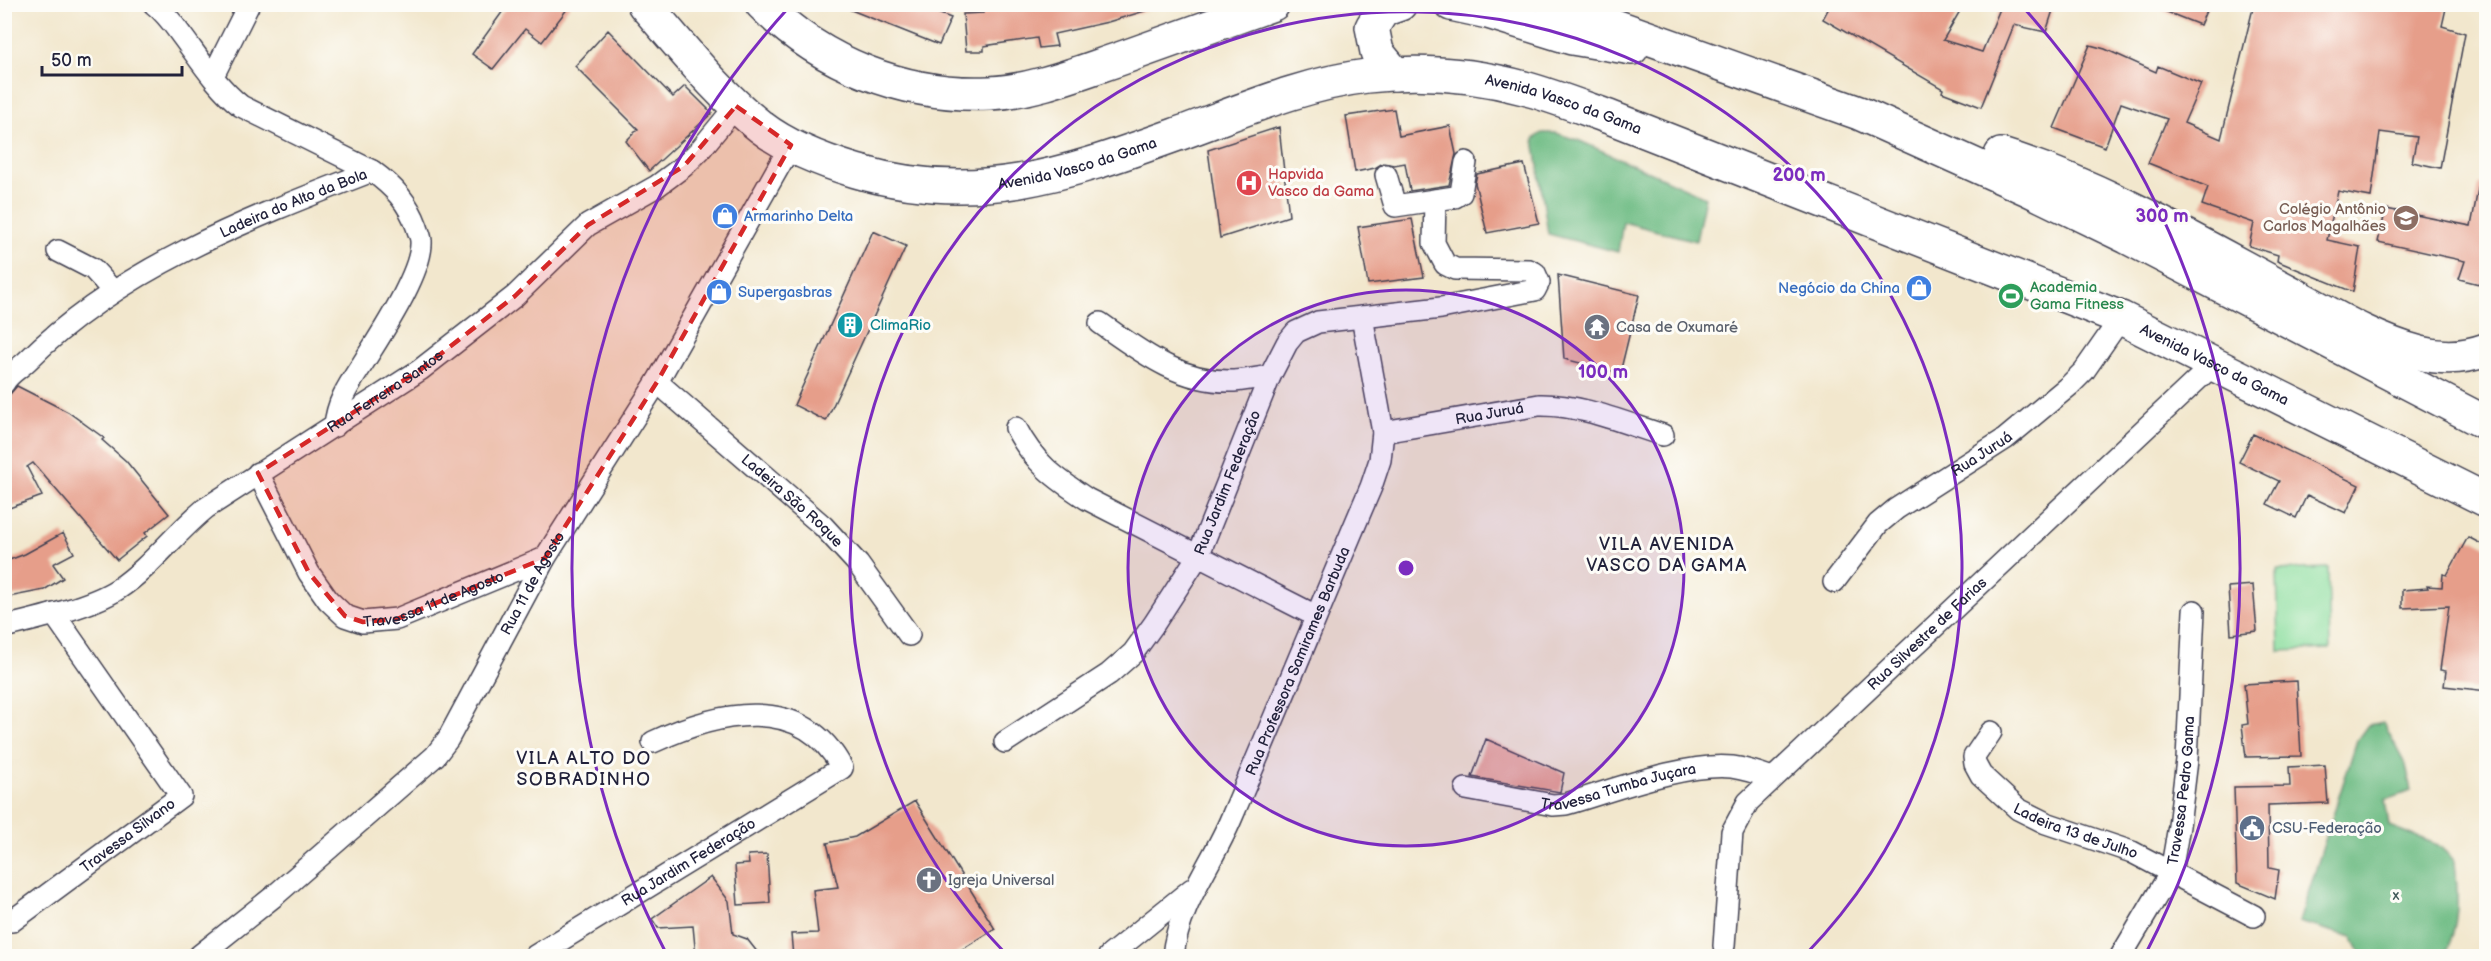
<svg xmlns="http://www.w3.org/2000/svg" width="2491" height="961" font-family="'Balsamiq Sans',sans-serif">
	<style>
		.green { fill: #8cde9f; stroke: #57806d; stroke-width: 1.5 }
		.forest { fill: #71bd86; stroke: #4a7060; stroke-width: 1.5 }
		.building { fill: #e69e8a }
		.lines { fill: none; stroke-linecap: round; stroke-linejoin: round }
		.minor-casing { stroke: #414051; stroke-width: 24 }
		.primary-casing { stroke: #414051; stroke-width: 36 }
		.minor { stroke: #fff; stroke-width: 21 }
		.primary { stroke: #fff; stroke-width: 33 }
		.marked { fill: #d62828; fill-opacity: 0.2; stroke: #d62828; stroke-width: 4.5; stroke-dasharray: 12 8; stroke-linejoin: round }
		.ring { fill: none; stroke: #7b2cbf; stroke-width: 3 }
		.labels { text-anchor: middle; stroke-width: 6; stroke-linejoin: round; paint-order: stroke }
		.street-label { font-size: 15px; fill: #22223b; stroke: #fdfcf7 }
		.health-label { font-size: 15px; fill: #be3a42; stroke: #fdfcf7; text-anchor: start }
		.education-label { font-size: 15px; fill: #785e54; stroke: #fdfcf7; text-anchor: end }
		.shop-label { font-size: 15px; fill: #366cbe; stroke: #fdfcf7; text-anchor: start }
		.leisure-label { font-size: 15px; fill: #27864d; stroke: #fdfcf7; text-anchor: start }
		.culture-label { font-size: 15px; fill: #0d838f; stroke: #fdfcf7; text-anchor: start }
		.worship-label { font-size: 15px; fill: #5b616d; stroke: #fdfcf7; text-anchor: start }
		.service-label { font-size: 15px; fill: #4e5e75; stroke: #fdfcf7; text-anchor: start }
		.park-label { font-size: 15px; fill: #425a59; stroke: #fdfcf7 }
		.quarter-label { font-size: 18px; letter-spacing: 1.5px; fill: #22223b; stroke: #fdfcf7 }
		.centre { fill: #7b2cbf; stroke: #fdfcf7; stroke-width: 3 }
		.ring-label { font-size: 18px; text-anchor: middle; font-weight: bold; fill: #7b2cbf; stroke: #fdfcf7; stroke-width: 6; stroke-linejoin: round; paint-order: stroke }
	</style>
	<rect width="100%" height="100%" fill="#fdfcf7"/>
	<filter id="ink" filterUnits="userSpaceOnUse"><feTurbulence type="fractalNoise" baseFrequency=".0167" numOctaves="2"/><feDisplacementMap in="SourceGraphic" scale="12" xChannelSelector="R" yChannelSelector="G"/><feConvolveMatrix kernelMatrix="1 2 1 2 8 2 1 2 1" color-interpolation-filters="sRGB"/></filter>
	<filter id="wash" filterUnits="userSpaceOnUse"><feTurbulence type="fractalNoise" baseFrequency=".008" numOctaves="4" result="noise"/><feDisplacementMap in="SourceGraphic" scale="24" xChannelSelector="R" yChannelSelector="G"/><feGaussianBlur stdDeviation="1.35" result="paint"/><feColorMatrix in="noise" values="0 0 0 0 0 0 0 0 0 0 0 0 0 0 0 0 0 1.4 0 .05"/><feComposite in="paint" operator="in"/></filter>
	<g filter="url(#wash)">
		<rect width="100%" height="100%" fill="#f2e7cd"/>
		<!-- green -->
		<path class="green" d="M2328,568L2330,649L2279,651L2277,570Z"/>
		<!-- forest -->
		<path class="forest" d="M1542,133H1556L1580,141L1705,197L1696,241L1623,222L1618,252L1548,234L1534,139Z
			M2383,722L2406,765L2411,791L2385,800L2389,826L2438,845L2455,861C2458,894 2461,927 2443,956H2362L2352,937L2299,922L2357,740L2368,725Z"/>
		<g id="blocks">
			<!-- building -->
			<path class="building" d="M508,4H571L542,42L525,29L493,69L472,54Z
				M836,4H913L951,18L939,45Z
				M991,4H1155V8L1108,22L1054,34L1057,46L1039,48L1037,38L984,46V51H966L963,14L983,13L982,6Z
				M1831,4H1964L1943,40L1982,52L2002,4H2055L2046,32L2014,25L1981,107L1942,92L1943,89L1823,19Z
				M2209,4L2200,25L2149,5V4Z
				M2254,4H2447L2442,26L2465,33L2440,168L2412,162L2417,137L2380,132L2371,197L2338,191L2327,240L2360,247L2353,292L2277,261L2278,255L2249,246L2254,223L2202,205L2208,187L2148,163L2167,119L2121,103L2105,147L2054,128L2090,45L2105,49L2156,72L2158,66L2201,84L2184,123L2221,139Z
				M608,30L673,97L685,86L712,113L649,171L626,141L638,129L575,66Z
				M1394,109L1399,136L1450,126L1456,154L1449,185L1410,191L1405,163L1394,165L1383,163L1375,168L1355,172L1346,116Z
				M1279,127L1289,216L1220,238L1208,150Z
				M1524,164L1539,223L1487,233L1475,183L1477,174Z
				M2479,184H2487V286L2459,279L2465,261L2378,242L2386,209L2471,226Z
				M1412,219L1424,277L1368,284L1358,227Z
				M873,231L906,246L826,421L794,405Z
				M1558,275L1639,295L1620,373L1564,359Z
				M17,386L68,412L104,438L102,440L126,461L169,514L145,533L147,536L117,560L33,463L27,467L42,496L4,510V401Z
				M2253,434L2359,485L2346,513L2307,495L2296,518L2267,504L2279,481L2239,462Z
				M63,533L74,553L53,564L63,578L44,590L9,597L4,585V562L25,554Z
				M2468,537L2487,547V691L2444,686L2446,671L2440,670L2449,606L2402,608V590L2428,588L2427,586L2442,587L2443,574L2447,575Z
				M2253,585L2257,631L2231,634L2228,587Z
				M2297,681L2301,756L2246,757L2242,725L2248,724L2244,684Z
				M1486,739L1564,773L1560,792L1472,777Z
				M2325,765L2328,803L2268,805L2269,868L2279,870L2275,899L2237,883L2234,787L2290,786L2289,767Z
				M915,801L995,929L950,957H793L791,934L818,933L813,890L838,887L827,843L855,837Z
				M767,854L770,903L738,905L735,865L749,864L748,855Z
				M711,877L729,901L733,934L747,939L758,953L743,955V957H696L693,926L658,928L652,919Z"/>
		</g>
	</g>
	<g filter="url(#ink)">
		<use href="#blocks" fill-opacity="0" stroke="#414051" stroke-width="1.5"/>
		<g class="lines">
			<defs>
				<g id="minor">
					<path d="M154,4C166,13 174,25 182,36C200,60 217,87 241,106L372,171"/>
					<path d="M213,76L249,4"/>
					<path d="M1386,175L1395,206L1455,197L1461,193L1466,162"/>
					<path d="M58,251L93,269L113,291"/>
					<path d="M1100,323C1141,352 1181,383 1234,381C1246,380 1258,378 1270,376"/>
					<path id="s1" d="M657,382L823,526L858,564L909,635"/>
					<path id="s2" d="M4,383C9,373 19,369 27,361C120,268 251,218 372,171C394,187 408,202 417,227C418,231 421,237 421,241C423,271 381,334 365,360C351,382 337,400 335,426"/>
					<path d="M1016,428C1034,463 1055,478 1087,499L1316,616"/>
					<path id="s3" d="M1383,432L1539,405C1581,404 1624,423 1663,435"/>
					<path id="s4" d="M258,473L309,573L328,600L345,616L363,622L397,619L545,558"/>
					<path id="s5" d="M1834,582L1878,524L1896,509L2005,439L2070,385L2084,371L2121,318"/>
					<path id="s6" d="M4,627C37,619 90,607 118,589C151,567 175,533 206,508L420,370L515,296L588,225L657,186L684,166L700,150L736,106"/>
					<path id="s7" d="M1991,732L1974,757L1975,764L1981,775L2018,809L2046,823L2132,852L2254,916"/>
					<path id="s8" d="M1005,742L1109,674L1133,653L1154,624L1198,556L1270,376L1287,343L1296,332L1318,322L1441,308L1535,290L1539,282L1535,273L1529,270L1455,269L1445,264L1434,243L1435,200"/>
					<path id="s9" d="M1466,789L1553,805L1566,804C1611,791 1687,762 1732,767C1746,769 1758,773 1772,778"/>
					<path id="s10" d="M12,921L181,796L54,614"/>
					<path id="s11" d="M1724,946L1732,832L1748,802L2214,364"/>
					<path id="s12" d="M199,956L273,897L435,756L448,739L545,558L657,382L791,145"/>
					<path id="s13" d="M535,956L842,768C802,692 717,712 653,742"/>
					<path d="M1109,956L1192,889"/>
					<path id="s14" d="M1173,956C1178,906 1212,864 1231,819C1279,708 1324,597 1371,487L1380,460L1383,432L1362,317"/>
					<path id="s15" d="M2121,956L2171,872L2179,826L2187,760L2194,611"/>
				</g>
				<g id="primary">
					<path id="s16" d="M644,4C681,46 717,93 761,127C788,148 823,161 856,171C975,206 1064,175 1175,135C1237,113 1301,84 1367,76C1419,70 1473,74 1524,88C1553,96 1581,107 1609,117L2121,318L2486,500"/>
					<path d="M762,4C821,64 906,97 990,93C1034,91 1080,72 1122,58C1172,40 1222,22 1273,4"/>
					<path d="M1451,4L1488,12L1572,38L1632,48"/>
					<path d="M1553,4L1859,113L2028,189L2127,237L2486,423"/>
					<path d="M1395,74L1377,52L1372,27L1383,10L1400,4"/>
					<path d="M2001,155C2101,186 2196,242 2288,291C2330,314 2374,341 2420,353C2443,359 2464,358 2486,350"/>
				</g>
			</defs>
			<!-- minor casing -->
			<use href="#minor" class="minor-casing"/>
			<!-- primary casing -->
			<use href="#primary" class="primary-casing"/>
			<!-- minor -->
			<use href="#minor" class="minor"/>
			<!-- primary -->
			<use href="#primary" class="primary"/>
		</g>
	</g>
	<!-- marked area -->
	<path class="marked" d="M736,106L791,145L657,382L545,558L397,619L363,622L345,616L309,573L258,473L420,370L515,296L588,225L684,166Z"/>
	<!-- distance rings -->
	<circle cx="1406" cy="568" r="278" fill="#7b2cbf" fill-opacity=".12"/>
	<g class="ring">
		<circle cx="1406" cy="568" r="278"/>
		<path d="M1006 954A556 556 0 1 1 1806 954"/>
		<path d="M666 953A834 834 0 0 1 791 5M2021 5A834 834 0 0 1 2146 953"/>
	</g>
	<!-- icons -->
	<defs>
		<symbol id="hospital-disc" viewBox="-11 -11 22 22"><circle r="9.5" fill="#e0444e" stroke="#fdfcf7"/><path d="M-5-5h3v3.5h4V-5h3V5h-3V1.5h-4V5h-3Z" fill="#fff"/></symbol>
		<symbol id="shop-disc" viewBox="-11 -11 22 22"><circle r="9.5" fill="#3f7fe0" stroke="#fdfcf7"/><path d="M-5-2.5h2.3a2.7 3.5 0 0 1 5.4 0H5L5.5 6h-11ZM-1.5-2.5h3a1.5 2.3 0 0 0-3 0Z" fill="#fff"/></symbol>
		<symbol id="school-disc" viewBox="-11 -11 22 22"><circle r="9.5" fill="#8d6e63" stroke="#fdfcf7"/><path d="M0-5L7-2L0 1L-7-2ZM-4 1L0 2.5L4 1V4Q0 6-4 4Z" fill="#fff"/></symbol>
		<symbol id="stadium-disc" viewBox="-11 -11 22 22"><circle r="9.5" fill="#2e9e5b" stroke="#fdfcf7"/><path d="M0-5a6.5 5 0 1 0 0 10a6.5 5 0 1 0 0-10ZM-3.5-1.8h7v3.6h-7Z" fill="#fff"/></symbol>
		<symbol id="building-disc" viewBox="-11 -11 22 22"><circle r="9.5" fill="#0f9aa8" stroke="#fdfcf7"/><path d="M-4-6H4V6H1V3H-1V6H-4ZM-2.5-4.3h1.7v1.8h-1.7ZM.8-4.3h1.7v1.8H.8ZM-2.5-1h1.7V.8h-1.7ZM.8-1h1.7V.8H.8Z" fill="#fff"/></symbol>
		<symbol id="temple-disc" viewBox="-11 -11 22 22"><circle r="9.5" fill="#6b7280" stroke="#fdfcf7"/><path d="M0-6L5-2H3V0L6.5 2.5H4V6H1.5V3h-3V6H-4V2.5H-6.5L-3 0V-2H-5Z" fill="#fff"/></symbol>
		<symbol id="civic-disc" viewBox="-11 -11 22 22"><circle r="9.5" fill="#5c6f8a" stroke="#fdfcf7"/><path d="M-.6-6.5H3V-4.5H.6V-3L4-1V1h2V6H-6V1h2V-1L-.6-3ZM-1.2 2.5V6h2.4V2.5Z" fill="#fff"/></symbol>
		<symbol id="church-disc" viewBox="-11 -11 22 22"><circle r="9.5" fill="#6b7280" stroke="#fdfcf7"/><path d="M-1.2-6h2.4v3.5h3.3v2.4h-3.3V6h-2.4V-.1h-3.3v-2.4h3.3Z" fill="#fff"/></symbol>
	</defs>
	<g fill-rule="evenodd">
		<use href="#hospital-disc" x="1234" y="168" width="30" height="30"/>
		<use href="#shop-disc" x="710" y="201" width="30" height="30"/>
		<use href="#school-disc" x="2391" y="203" width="30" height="30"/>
		<use href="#shop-disc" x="1904" y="273" width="30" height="30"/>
		<use href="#shop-disc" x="704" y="277" width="30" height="30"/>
		<use href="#stadium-disc" x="1996" y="281" width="30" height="30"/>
		<use href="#building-disc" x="835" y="310" width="30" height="30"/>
		<use href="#temple-disc" x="1582" y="312" width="30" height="30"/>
		<use href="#civic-disc" x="2237" y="813" width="30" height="30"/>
		<use href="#church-disc" x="914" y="865" width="30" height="30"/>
	</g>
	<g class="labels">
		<!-- street labels -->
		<g class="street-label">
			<text dy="5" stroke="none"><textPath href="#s16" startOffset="1005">Avenida Vasco da Gama</textPath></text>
			<text dy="5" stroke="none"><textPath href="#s16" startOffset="501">Avenida Vasco da Gama</textPath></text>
			<text dy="5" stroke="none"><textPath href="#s2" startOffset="344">Ladeira do Alto da Bola</textPath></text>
			<text dy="5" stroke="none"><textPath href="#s16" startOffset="1707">Avenida Vasco da Gama</textPath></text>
			<text dy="5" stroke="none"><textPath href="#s6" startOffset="454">Rua Ferreira Santos</textPath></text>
			<text dy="5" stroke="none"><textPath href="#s3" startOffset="108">Rua Juruá</textPath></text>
			<text dy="5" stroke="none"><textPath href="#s5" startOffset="198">Rua Juruá</textPath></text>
			<text dy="5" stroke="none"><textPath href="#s8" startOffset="352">Rua Jardim Federação</textPath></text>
			<text dy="5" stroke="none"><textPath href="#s1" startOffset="180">Ladeira São Roque</textPath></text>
			<text dy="5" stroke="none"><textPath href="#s12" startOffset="508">Rua 11 de Agosto</textPath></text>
			<text dy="5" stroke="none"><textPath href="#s4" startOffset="262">Travessa 11 de Agosto</textPath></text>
			<text dy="5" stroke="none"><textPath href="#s11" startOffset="394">Rua Silvestre de Farias</textPath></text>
			<text dy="5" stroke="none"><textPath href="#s14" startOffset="321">Rua Professora Samirames Barbuda</textPath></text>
			<text dy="5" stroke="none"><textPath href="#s9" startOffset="156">Travessa Tumba Juçara</textPath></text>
			<text dy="5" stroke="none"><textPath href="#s15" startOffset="180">Travessa Pedro Gama</textPath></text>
			<text dy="5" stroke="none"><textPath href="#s7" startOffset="162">Ladeira 13 de Julho</textPath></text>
			<text dy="5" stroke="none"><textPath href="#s10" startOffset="144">Travessa Silvano</textPath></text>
			<text dy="5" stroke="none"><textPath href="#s13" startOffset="180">Rua Jardim Federação</textPath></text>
		</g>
		<!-- health labels -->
		<g class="health-label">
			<text x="1268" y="179">Hapvida<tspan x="1268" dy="17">Vasco da Gama</tspan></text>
		</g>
		<!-- education labels -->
		<g class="education-label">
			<text x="2386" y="214">Colégio Antônio<tspan x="2386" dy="17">Carlos Magalhães</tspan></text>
		</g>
		<!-- shop labels -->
		<g class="shop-label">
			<text x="744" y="221">Armarinho Delta</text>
			<text x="1900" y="293" text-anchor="end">Negócio da China</text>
			<text x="738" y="297">Supergasbras</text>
		</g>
		<!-- leisure labels -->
		<g class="leisure-label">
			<text x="2030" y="292">Academia<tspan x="2030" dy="17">Gama Fitness</tspan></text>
		</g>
		<!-- culture labels -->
		<g class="culture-label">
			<text x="870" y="330">ClimaRio</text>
		</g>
		<!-- worship labels -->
		<g class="worship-label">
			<text x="1616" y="332">Casa de Oxumaré</text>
			<text x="948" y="885">Igreja Universal</text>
		</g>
		<!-- service labels -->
		<g class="service-label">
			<text x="2272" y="833">CSU-Federação</text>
		</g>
		<!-- park labels -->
		<g class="park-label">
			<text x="2396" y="900">x</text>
		</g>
		<!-- quarter labels -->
		<g class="quarter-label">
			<text x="1667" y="550">VILA AVENIDA<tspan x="1667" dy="21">VASCO DA GAMA</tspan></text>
			<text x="584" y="764">VILA ALTO DO<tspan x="584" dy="21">SOBRADINHO</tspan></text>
		</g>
	</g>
	<circle cx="1406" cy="568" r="9" class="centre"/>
	<g class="ring-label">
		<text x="1799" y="181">200 m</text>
		<text x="2162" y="222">300 m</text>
		<text x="1603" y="378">100 m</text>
	</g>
	<!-- margin -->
	<rect width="2491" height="961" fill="none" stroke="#fdfcf7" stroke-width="24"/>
	<!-- scale -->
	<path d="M42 66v9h140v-9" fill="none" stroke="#22223b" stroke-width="3"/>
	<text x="51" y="66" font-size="18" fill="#22223b" stroke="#fdfcf7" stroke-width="4.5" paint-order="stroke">50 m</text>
</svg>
